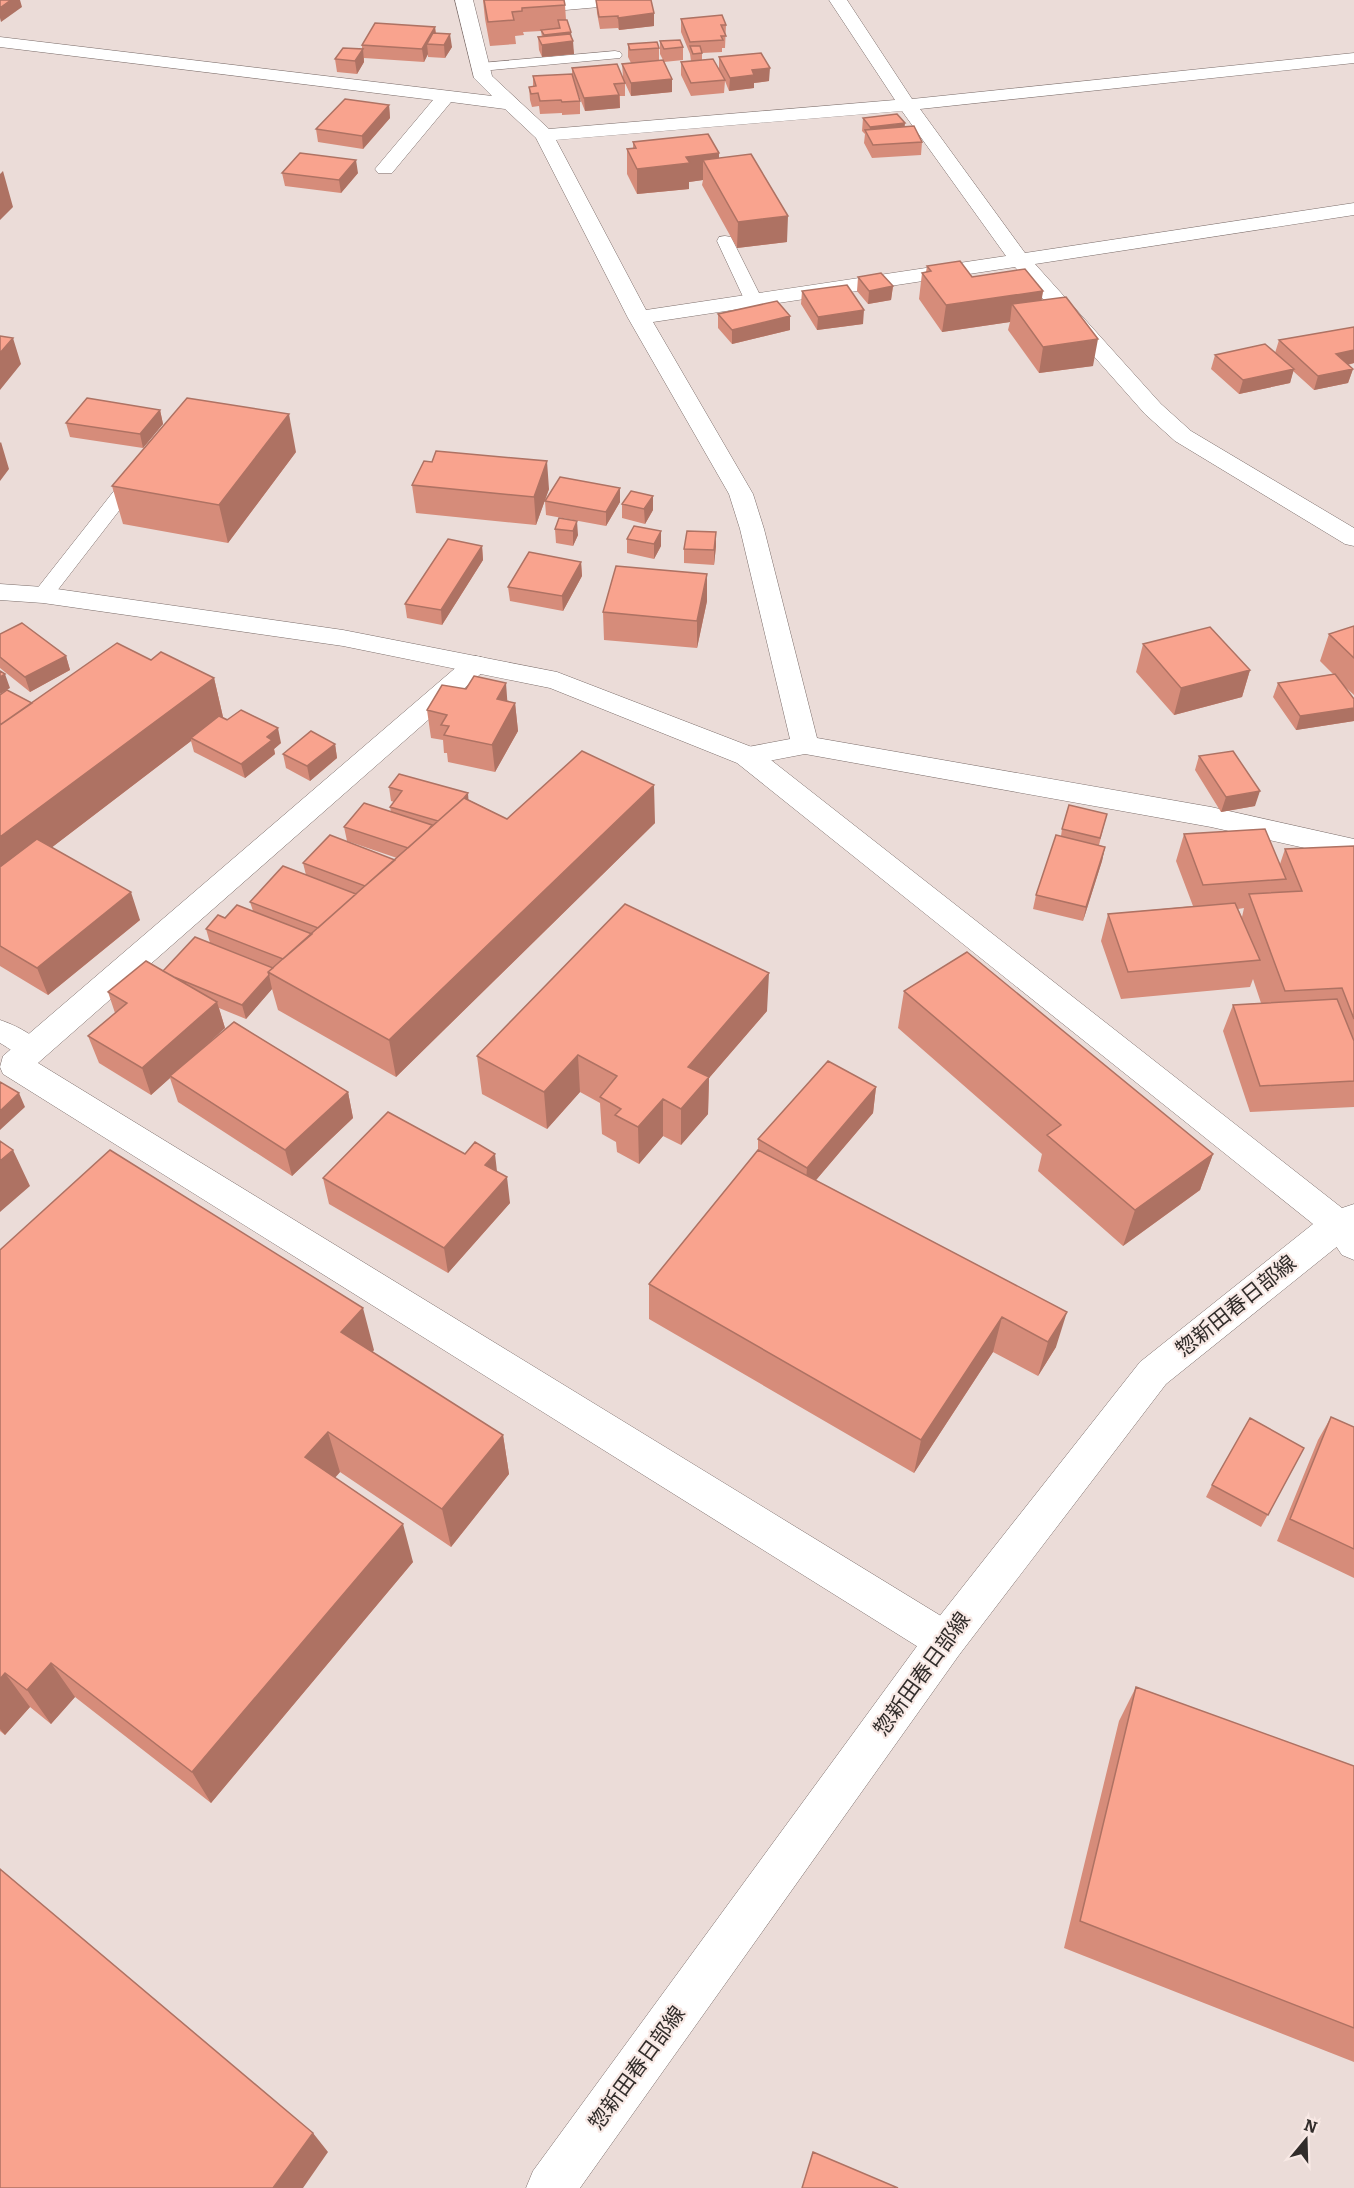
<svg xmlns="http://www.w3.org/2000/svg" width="1354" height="2188" font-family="Bitter,'Noto Sans JP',serif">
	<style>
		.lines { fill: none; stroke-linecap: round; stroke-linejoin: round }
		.lane-casing { stroke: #7b6d6a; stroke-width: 1 }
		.street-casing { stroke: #7b6d6a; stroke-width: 1 }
		.secondary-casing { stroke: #7b6d6a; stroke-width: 1 }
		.lane { fill: #fff; fill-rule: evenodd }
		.street { fill: #fff; fill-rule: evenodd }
		.secondary { fill: #fff; fill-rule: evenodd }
		.wall { fill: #d68c7a; fill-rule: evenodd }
		.shaded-wall { fill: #ae7263 }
		.building { fill: #f9a38e; stroke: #ae7263; stroke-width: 1.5 }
		.labels { text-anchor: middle; stroke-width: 4.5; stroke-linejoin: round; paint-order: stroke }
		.near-street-label { font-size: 21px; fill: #322d2b; stroke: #f8e9e5 }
	</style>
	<rect width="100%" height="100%" fill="#ebdcd8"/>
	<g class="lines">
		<defs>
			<path id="lane" d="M615,51L620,52L622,55L620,58L481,71L474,67L481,63Z
				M725,236L731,237L763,301L760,305H748L745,301L717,241L719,237Z
				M139,466L146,468L149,472L50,600L43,601L36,600L32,595L36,590L132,468Z
				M0,1020C15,1025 38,1036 45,1050L41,1057C25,1062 14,1051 0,1043Z"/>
			<path id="street" d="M455,0H473L492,76L549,129L895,100L829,0H847L912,99L1354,53V63L920,109L1025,253L1354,203V215L1035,264L1161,404L1191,431L1354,528V546L1345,544L1175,441L1145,414L1015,267L653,322L753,494L764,529L817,738L1211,807L1354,839V859L1211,827L805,754L747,765L737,763L733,756L737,749L790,739L740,529L729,494L628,318L536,138L505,109L451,102L392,173H378L375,169L433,100L0,47V37L492,96L474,78ZM902,111L1006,256L646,310L556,140Z
				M563,0H631L628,4L622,5L520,14L514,13L511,9L514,5L520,4Z
				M476,656L485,658L489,664L485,670L38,1063L959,1627L965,1641L959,1655L945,1661L931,1655L3,1074L0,1067L3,1056L467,658Z
				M1338,1210L1350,1214L1354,1219V1260L1342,1255L1321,1224L1326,1214Z"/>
			<path id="secondary" d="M0,584L43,587L343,630L557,672L757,749L1342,1208L1354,1204V1233L1166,1384L959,1655L580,2188H526L533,2171L931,1627L1140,1362L1313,1224L737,763L550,688L343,646L43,603L0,600Z"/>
		</defs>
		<!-- lane casing -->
		<use href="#lane" class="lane-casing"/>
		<!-- street casing -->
		<use href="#street" class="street-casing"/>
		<!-- secondary casing -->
		<use href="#secondary" class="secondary-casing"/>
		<!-- lane -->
		<use href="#lane" class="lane"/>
		<!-- street -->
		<use href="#street" class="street"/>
		<!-- secondary -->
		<use href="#secondary" class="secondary"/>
	</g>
	<!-- wall -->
	<path class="wall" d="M483,0H564L565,5L566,20L571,38L574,54L542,57L539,50L538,37H542L541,31L523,32L524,35L515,36L516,44L490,46L485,19Z
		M596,0L654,26L619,30L618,28L600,29L597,13Z
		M681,19L726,25L725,48H722V52L702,53V60L719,69V57L769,81L754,83V88L729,91L725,81L724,93L691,96L681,75V62L691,61L690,54L681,32Z
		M435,27L436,33L452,47L445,58L428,57V54L424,62L364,58V62L357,74L337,72L335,59L362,49V45Z
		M660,41L683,47V60L664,62L660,54Z
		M628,44L659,48V61L672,92L631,96L625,83V96H620V108L585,111L577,91L580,101V114L562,115V113L540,114L539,106L532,107L530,100L529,87L533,86V76H572V68L623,77L622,64L631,63L628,57Z
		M389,105L390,118L363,149L318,142L316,129Z
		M863,118L905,127L922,142L921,155L872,158L864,143L865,134L862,131Z
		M633,142L719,153V158L787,242L737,248L702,185L703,180L689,182V189L637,194L627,174V149L633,148Z
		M282,173H358L341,193L285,186Z
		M927,266L972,277L1043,291L1041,300L1093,366L1039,373L1008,330L1010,322L942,332L919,299L922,273L926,272Z
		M858,277L893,286L891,300L868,304L857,291Z
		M802,291L863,324L817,330L801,304Z
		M718,314L790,330L732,344L718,328Z
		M1354,327V363L1348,365L1353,369L1348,383L1314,390L1293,371L1290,383L1239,394L1211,369L1215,355L1275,353L1279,340Z
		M160,410L163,424L143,448L70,437L66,423Z
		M296,452L228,543L123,524L112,486Z
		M412,485L549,489L536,525L416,513Z
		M620,488V502L606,526L546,515L545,501Z
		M653,496V510L645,524L622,518V504Z
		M559,518L578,535L573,546L556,543L555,529Z
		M661,531V546L654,559L627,553V539Z
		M482,546L483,560L442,625L407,618L405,604Z
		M716,546L714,565L684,563V549Z
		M581,562L582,576L563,611L510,601L508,587Z
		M707,601L697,648L604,640L603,612Z
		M1354,626V695L1342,684L1354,699V721L1296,730L1273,697L1278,683L1333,674L1320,661L1329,634Z
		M0,634L66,656L70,670L30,692L0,668Z
		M1143,644L1250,670L1242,697L1174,715L1136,672Z
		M151,660L214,678L223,717L281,743L274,749L275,754L245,778L194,752L191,741L51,848L140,920L48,995L0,966V695L32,703Z
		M508,701L515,703L518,731L495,772L448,762L447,753H444L443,740L431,738L427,710Z
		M335,744L337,758L310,781L286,768L283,754Z
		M1199,756L1255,806L1221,812L1195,770Z
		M389,787L469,800L507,819L655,823L396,1077L278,1010L272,989L246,1019L219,1008L225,1028L205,1046L348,1092L353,1118L292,1176L178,1102L170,1078L151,1095L99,1063L88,1036L115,1013L108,992L163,971L273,968L210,943L206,929L225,918L253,911L250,902L306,875L303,863L395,860L397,858L347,841L344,827L391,812L390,807L394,802L391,801Z
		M1107,814L1099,845L1105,847L1102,861L1083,921L1033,909L1036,895L1061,836L1062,829Z
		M1184,834L1280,864L1285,849L1354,846V1107L1250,1112L1223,1031L1233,1005L1261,1003L1253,979L1250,987L1121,999L1101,941L1108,914L1193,906L1176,861ZM1244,908L1242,917L1238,909Z
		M904,991L1213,1154L1200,1190L1123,1246L1038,1171L1042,1154L898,1028Z
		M767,1011L709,1078L708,1114L681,1145L663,1136L639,1164L617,1152L616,1142L602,1134L600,1103L580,1092L547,1129L482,1094L477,1056Z
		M876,1087L873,1113L816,1180L1056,1347L1038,1376L993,1352L914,1473L649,1319V1284L758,1151V1139Z
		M497,1172L510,1203L448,1273L329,1204L323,1178Z
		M0,1250L374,1350L372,1352L503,1435L509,1474L451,1547L340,1472L335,1478L413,1562L211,1803L75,1697L51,1724L30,1707L5,1735L0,1731Z
		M1331,1417L1354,1427V1578L1277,1541L1318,1440Z
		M1304,1448L1261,1527L1206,1497L1212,1485Z
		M1136,1687L1354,1766V2062L1064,1948L1119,1721Z"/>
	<!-- shaded-wall -->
	<path class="shaded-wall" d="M11,0H20L22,7L1,22L0,18V8Z
		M654,13V26L619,30L618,18Z
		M435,27L436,40L427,44L428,54L424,62L422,49Z
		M571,32L572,41H573L574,54L542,57V45L544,44V35Z
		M450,34L452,47L445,58L444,45Z
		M363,49L364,62L357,74L355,61Z
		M770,68L769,81L754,83V88L729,91L730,78L752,70Z
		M672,79V92L631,96V83Z
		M619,95L620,108L585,111L584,98Z
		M389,105L390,118L363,149L362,136Z
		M905,123L904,136L869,138L870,127Z
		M719,153V179L703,160V180L689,182V189L637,194V169L686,157Z
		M356,160L358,173L341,193L339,180Z
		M3,171L13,207L0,220V174Z
		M788,216L787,242L737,248L738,222Z
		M893,286L891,300L868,304L869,291Z
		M1043,291L1039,318L1012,304L1010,322L942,332L946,305Z
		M864,310L863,324L817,330L818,317Z
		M790,316V330L732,344V330Z
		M13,338L21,364L0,390V353Z
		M1098,339L1093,366L1039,373L1043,347Z
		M1354,350V363L1332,368L1336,354Z
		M1294,369L1290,383L1239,394L1243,380Z
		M1353,369L1348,383L1314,390L1318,376Z
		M160,410L163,424L143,448L140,434Z
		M289,414L296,452L228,543L219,505Z
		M1,442L9,469L0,481V443Z
		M547,461L549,489L536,525L534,497Z
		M620,488V502L606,526V512Z
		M653,496V510L645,524L644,509Z
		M577,521L578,535L573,546V531Z
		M661,531V546L654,559V544Z
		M716,532V546L714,565V550Z
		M482,546L483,560L442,625L441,610Z
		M581,562L582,576L563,611L562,596Z
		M707,574V601L697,648V621Z
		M66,656L70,670L30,692L25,677Z
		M1250,670L1242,697L1174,715L1181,688Z
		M5,674L10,688L0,694V677Z
		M214,678L223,717L191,738V741L0,887V837Z
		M506,683L508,710L497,699Z
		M515,703L518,731L495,772L492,745Z
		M1354,708V721L1296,730L1300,716Z
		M278,728L281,743L274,749L275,754L245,778L241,764L267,737Z
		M335,744L337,758L310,781L307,766Z
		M654,785L655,823L396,1077L389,1040Z
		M1260,791L1255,806L1221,812L1226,797Z
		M468,793L469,807L445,824Z
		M1105,847L1102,861L1083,921L1086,907Z
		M131,892L140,920L48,995L37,968Z
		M769,973L767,1011L709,1078L708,1114L681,1145V1109L688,1067Z
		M269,975L272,989L246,1019L242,1005Z
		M217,1002L225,1028L171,1077L170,1076V1078L151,1095L142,1068Z
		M578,1055L580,1092L547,1129L544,1092Z
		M876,1087L873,1113L805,1193L807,1168Z
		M348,1092L353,1118L292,1176L285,1150Z
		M19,1093L25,1107L0,1130V1111Z
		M663,1099V1136L639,1164L638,1127Z
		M13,1150L30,1186L0,1212V1161Z
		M495,1154L498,1180L485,1165Z
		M1213,1154L1200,1190L1123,1246L1135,1210Z
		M507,1177L510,1203L448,1273L444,1248Z
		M363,1308L374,1350L352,1373L341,1332Z
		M1067,1312L1056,1347L1038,1376L1048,1342Z
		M1002,1317L993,1352L914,1473L921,1440Z
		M328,1432L340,1472L318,1496L305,1457Z
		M503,1435L509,1474L451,1547L442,1509Z
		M403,1524L413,1562L211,1803L192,1772Z
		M51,1663L75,1697L51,1724L27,1690Z
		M5,1673L30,1707L5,1735L0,1729V1679Z
		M313,2133L328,2152L303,2188H273Z"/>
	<!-- building -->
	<path class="building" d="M0,0H11L0,8Z
		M484,0H564L565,5L522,8V11L512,12L514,20L488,22Z
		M596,0H651L654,13L618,18V16L599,17Z
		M722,15L726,25H721L726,36H721L723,40L690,42L681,19Z
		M558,20H567L571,32L544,35L541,30L560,28Z
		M375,23L435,27L422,49L362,45Z
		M433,33L450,34L444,45L427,44Z
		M570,34L573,41L542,45L538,37Z
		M680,40L683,47L664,49L660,41Z
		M657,42L659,48L630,50L628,44Z
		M690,46H700L702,53L693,54Z
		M343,48L363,49L355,61L335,59Z
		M761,53L770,68L752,70L754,75L730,78L719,57Z
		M713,59L725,80L691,83L681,62Z
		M663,60L672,79L631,83L622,64Z
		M617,64L625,83L614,84L619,95L584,98L572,68Z
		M572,74L580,101L562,102L561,100L540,101L538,93L531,94L529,87L536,86L533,76Z
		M345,99L389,105L362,136L316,129Z
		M897,114L905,123L870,127L863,118Z
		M914,126L922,142L873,145L865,130Z
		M708,134L719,153L686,157L690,163L637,169L627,149L636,148L633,142Z
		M300,153L356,160L339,180L282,173Z
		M751,154L788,216L738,222L703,160Z
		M960,261L972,277L1025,269L1043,291L946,305L922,273L931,271L927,266Z
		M881,273L893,286L869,291L858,277Z
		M847,285L864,310L818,317L802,291Z
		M1066,297L1098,339L1043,347L1012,304Z
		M777,301L790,316L732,330L718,314Z
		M1354,327V350L1336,354L1353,369L1318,376L1279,340Z
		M0,336L13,338L0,353Z
		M1265,344L1294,369L1243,380L1215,355Z
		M87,398L160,410L140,434L66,423Z
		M187,398L289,414L219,505L112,486Z
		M436,451L547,461L534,497L412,485L424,461L432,462Z
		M560,477L620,488L606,512L545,501Z
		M631,491L653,496L644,509L622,504Z
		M559,518L577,521L573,531L555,529Z
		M634,526L661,531L654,544L627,539Z
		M687,531L716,532L714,550L684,549Z
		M448,539L482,546L441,610L405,604Z
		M529,552L581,562L562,596L508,587Z
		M616,566L707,574L697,621L603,612Z
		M22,623L66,656L25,677L0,657V634Z
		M1354,626V658L1329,634Z
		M1210,627L1250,670L1181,688L1143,644Z
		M117,643L151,660L161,652L214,678L0,837V725Z
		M0,671L5,674L0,677Z
		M1335,674L1354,699V708L1300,716L1278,683Z
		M474,676L506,683L497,699L515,703L492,745L444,735L449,726L441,725L447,715L427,710L442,685L466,689Z
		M7,690L32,703L0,725V695Z
		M241,710L278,728L267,737L272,740L241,764L191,738L219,716L227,720Z
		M311,731L335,744L307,766L283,754Z
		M582,751L654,785L389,1040L268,972L464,798L507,819Z
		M1233,751L1260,791L1226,797L1199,756Z
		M399,774L468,793L463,799L438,821L390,807L402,791L389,787Z
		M364,803L432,825L428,830L408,848L344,827Z
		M1069,805L1107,814L1100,838L1062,829Z
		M1265,829L1286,879L1203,885L1184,834Z
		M330,835L395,860L365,886L303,863Z
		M1056,835L1105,847L1086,907L1036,895Z
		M37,839L131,892L37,968L0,946V867Z
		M1354,846V1019L1342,988L1285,991L1249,894L1302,891L1285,849Z
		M283,866L356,894L318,928L250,902Z
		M1235,903L1260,960L1128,972L1108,914Z
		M625,904L769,973L688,1067L709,1077L681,1109L663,1099L638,1127L615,1115L621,1109L600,1097L617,1076L578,1055L544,1092L477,1056Z
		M237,905L312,934L283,959L206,929L218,915L225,918Z
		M195,937L273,968L268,972L269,975L242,1005L174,977L163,971Z
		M967,952L1213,1154L1135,1210L1047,1135L1061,1125L904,991Z
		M146,961L217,1002L142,1068L88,1036L127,1003L108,992Z
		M1337,999L1354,1041V1081L1260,1086L1233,1005Z
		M234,1022L348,1092L285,1150L170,1076Z
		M828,1061L876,1087L807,1168L758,1139Z
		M0,1082L19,1093L0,1111Z
		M388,1112L465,1154L475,1142L495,1154L485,1165L507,1177L444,1248L323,1178Z
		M0,1141L13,1150L0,1161Z
		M110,1150L363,1308L341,1332L503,1435L442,1509L328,1432L305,1457L403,1524L192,1772L51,1663L27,1690L5,1673L0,1679V1250Z
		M758,1150L1067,1312L1048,1342L1002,1317L921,1440L649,1284Z
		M1331,1417L1354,1427V1549L1290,1519Z
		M1250,1418L1304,1448L1268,1515L1212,1485Z
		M1136,1687L1354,1766V2028L1080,1921Z
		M0,1869L313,2133L273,2188H0Z
		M813,2152L898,2188H802Z"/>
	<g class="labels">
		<!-- near-street labels -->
		<g class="near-street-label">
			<text transform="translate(1236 1306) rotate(-39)" y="7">惣新田春日部線</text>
			<text transform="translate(922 1674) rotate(-54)" y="7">惣新田春日部線</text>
			<text transform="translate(637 2068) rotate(-54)" y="7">惣新田春日部線</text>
		</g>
	</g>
	<!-- north arrow -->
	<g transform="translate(1306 2140) rotate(19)" stroke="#f8e9e5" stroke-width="4.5" paint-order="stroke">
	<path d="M0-4.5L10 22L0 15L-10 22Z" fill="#322d2b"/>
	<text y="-9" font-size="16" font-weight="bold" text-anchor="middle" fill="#322d2b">N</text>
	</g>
</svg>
